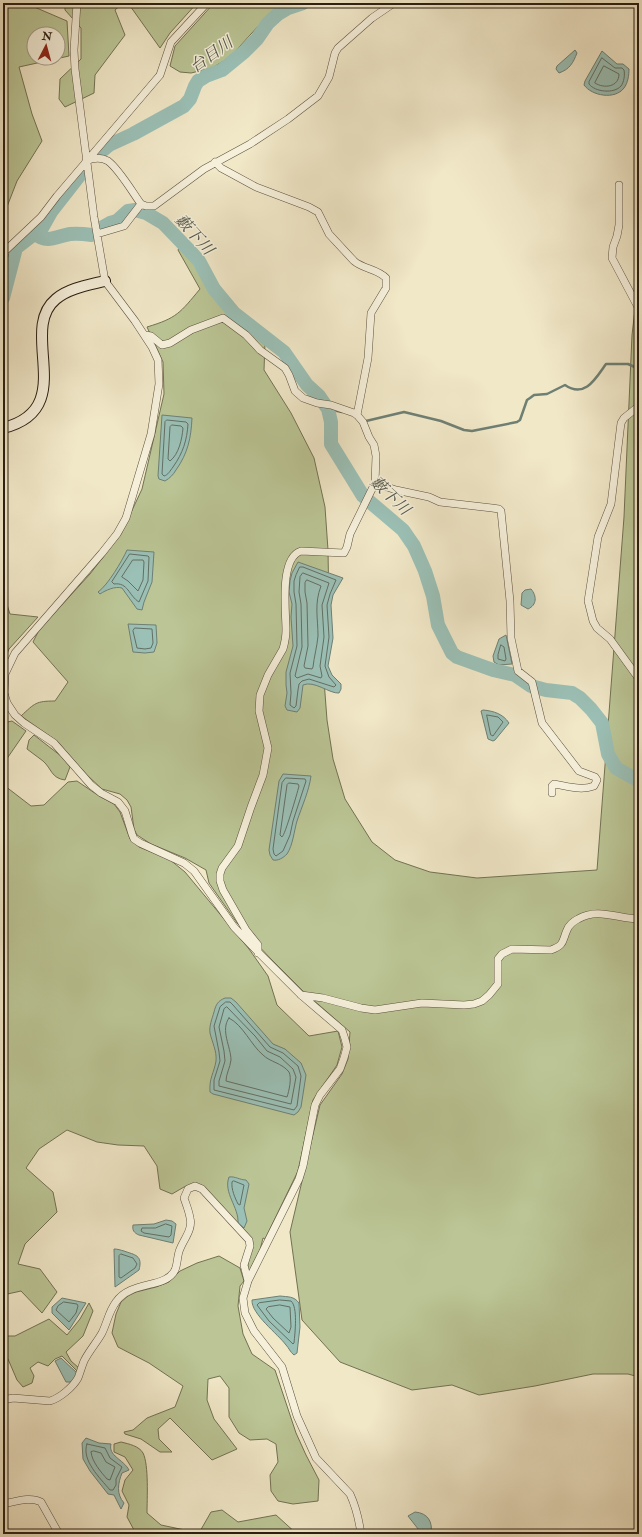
<svg xmlns="http://www.w3.org/2000/svg" width="642" height="1537" font-family="'IM FELL Double Pica','Noto Serif JP',serif">
	<style>
		.green { fill: #bbc595; stroke: #727253; fill-rule: evenodd }
		.water { fill: #9bc0b6; stroke: #6e7f74 }
		.lines { fill: none; stroke-linecap: round; stroke-linejoin: round }
		.shore { stroke: #626f64; stroke-width: 1 }
		.stream { stroke: #6e7f74; stroke-width: 2.5 }
		.river { stroke: #9bc0b6; stroke-width: 14 }
		.street-casing { stroke: #5c503f; stroke-width: 8 }
		.secondary-casing { stroke: #2a1e11; stroke-width: 12 }
		.street { stroke: #f6f0db; stroke-width: 7 }
		.secondary { stroke: #f6f0db; stroke-width: 10 }
		.labels { text-anchor: middle; stroke-width: 3; stroke-linejoin: round; paint-order: stroke }
		.water-label { font-size: 16px; font-style: italic; fill: #52574b; stroke: #f6f0db }
	</style>
	<rect width="100%" height="100%" fill="#f1e8c8"/>
	<filter id="stains"><feTurbulence type="fractalNoise" baseFrequency=".005" numOctaves="4"/><feColorMatrix values="0 0 0 0 .2 0 0 0 0 .09 0 0 0 0 .02 0 0 0 .5 -.17"/></filter>
	<radialGradient id="worn" r=".72"><stop offset=".6" stop-color="#630" stop-opacity="0"/><stop offset="1" stop-color="#630" stop-opacity=".3"/></radialGradient>
	<!-- green -->
	<path class="green" d="M13,3H25L67,21L69,56L19,67L32,114L42,141L17,181L3,217V11ZM34,34H58V58H34Z
		M65,3H123L115,10L125,35L95,75L94,93L65,107L59,99L60,79L81,59V28L65,10Z
		M128,3H197L170,33L160,48Z
		M214,3H288L272,11L230,57L212,68L191,73L180,72L170,66L175,46Z
		M180,246L195,262L220,302L265,343L264,370L291,413L314,458L325,507L328,550L329,613L323,667L327,720L333,759L345,799L372,842L395,860L430,872L477,878L597,870L624,517L632,335L639,275V1377L628,1374H593L535,1386L479,1395L452,1385L412,1390L340,1362L302,1320L290,1232L320,1105L342,1074L348,1059L350,1032L303,991L271,959L237,923L209,883L206,870L185,858L151,844L137,835L134,829L131,807L127,800L120,794L102,789L87,775L57,741L21,716C35,703 36,701 55,701L68,682L33,642L39,630L90,574L121,534L142,489L164,394L163,362L147,327C177,318 180,313 200,289L178,250Z
		M3,592L10,614L38,617L9,649L3,664Z
		M12,721L26,731L6,760L5,786L31,806L44,805L68,782L77,781L99,796L114,804L120,812L130,839L139,847L169,859L185,872L249,949L268,976L277,1005L309,1036L338,1031L342,1047L337,1065L313,1100L298,1171L265,1239L263,1238L260,1250L249,1272C244,1260 256,1247 250,1236L195,1184L184,1187L172,1194L160,1189L157,1166L144,1146L118,1145L97,1142L67,1130L39,1149L26,1168L53,1192L57,1212L25,1244L18,1264L40,1269L57,1292L42,1313L21,1291L3,1295V723Z
		M34,735L61,756L70,767L65,780C51,778 52,769 43,761C38,757 32,753 27,749L29,740Z
		M219,1256L240,1268L244,1281L240,1286L238,1306L243,1334L252,1354L275,1370L296,1433L306,1455L319,1480L318,1501L293,1504L278,1501L271,1491L270,1475L278,1462L276,1444L267,1439L250,1440L239,1433L229,1417V1388L220,1376L208,1379L207,1400L214,1419L237,1449L212,1460L170,1418L158,1429L159,1439L172,1452H160L141,1439L125,1434L124,1432L133,1430L147,1418L175,1407L183,1386L149,1363L118,1347L112,1333L116,1314L121,1302L128,1296L136,1292L156,1287L169,1282L180,1271L197,1263Z
		M89,1303L93,1311L83,1336L66,1352L71,1361L79,1368L77,1371L62,1356L55,1359L48,1366L38,1362L30,1368L34,1376L32,1383L23,1387L17,1380L8,1359L3,1361V1336H15L49,1319L67,1335L80,1319Z
		M121,1442C129,1444 139,1446 143,1453C149,1465 147,1499 147,1513L161,1525L199,1533L211,1512L222,1510L238,1522L276,1515L297,1534H145L134,1530L127,1517L129,1505L122,1491L125,1480L133,1470L125,1457L114,1452V1444Z"/>
	<!-- water -->
	<path class="water" d="M575,50L577,53C573,63 570,69 559,73L556,69L557,66Z
		M602,51L617,64H623L629,69C629,75 628,83 624,88C615,100 592,96 584,85L585,81Z
		M162,415L192,418C191,438 188,453 176,470C173,475 170,478 165,481L159,479L158,476Z
		M127,550L154,552L152,582L144,602L142,610L137,609L122,588C115,586 106,590 100,594L98,592C108,585 122,561 127,550Z
		M298,562L343,578L333,595L331,605L333,638L328,666L332,675L341,684V689L339,693C330,694 314,680 303,685L300,708L297,712L287,710L285,706L287,693L286,685V672L293,646L291,617L292,604L289,592L290,581L292,573Z
		M531,589C537,596 537,605 528,609L521,605L522,593L525,590Z
		M128,624L156,625L157,643L154,652L145,653L133,652Z
		M506,635L512,664L499,665L494,662L493,656L499,639Z
		M483,710C494,711 503,714 509,723L495,740L493,741L488,739L481,711Z
		M283,774L311,776C309,791 302,806 297,821C294,831 293,845 287,854C283,858 278,861 273,860L270,855L269,850L279,781Z
		M225,998H231L236,1002L273,1044L285,1049L301,1063L306,1075L301,1107L298,1112L294,1115L213,1094L210,1092C209,1078 214,1073 216,1061C217,1051 212,1042 210,1033C209,1026 212,1019 214,1012C216,1004 218,1001 225,998Z
		M229,1177C235,1176 240,1180 246,1180L249,1184L244,1208L247,1221L244,1228L238,1223C239,1207 223,1193 229,1177Z
		M166,1220L172,1221L176,1224L173,1243L139,1235C134,1233 132,1230 133,1225L154,1224Z
		M114,1249C118,1249 120,1250 124,1251C135,1255 143,1255 139,1270L115,1287Z
		M280,1296C288,1297 294,1296 299,1303L300,1327L297,1353L294,1355C290,1352 289,1348 286,1345C278,1334 251,1314 252,1300Z
		M62,1298L86,1303L69,1330L52,1313V1307Z
		M61,1358L77,1373L72,1382H66L55,1361Z
		M86,1438L99,1443L111,1444C108,1456 123,1459 129,1470L122,1473C118,1483 116,1494 124,1503L121,1509L114,1495L108,1494L90,1471L83,1459L82,1443Z
		M415,1512C428,1513 433,1522 431,1534H422L408,1516Z"/>
	<g class="lines">
		<!-- shore -->
		<path class="shore" d="M602,58L615,68H622L624,70C625,75 624,82 621,86C614,94 595,92 589,84V82Z
			M604,66L619,74C619,87 604,89 595,83Z
			M167,420L186,422L188,424C187,440 183,453 173,467C170,471 168,475 164,476L162,474L165,422Z
			M172,425L181,426L183,428C182,439 179,454 170,461L168,459L170,427Z
			M130,554L148,556L149,557L148,581L139,602C129,596 128,582 114,584L112,582Z
			M133,560H143L144,562L143,580L138,591L128,581L122,577Z
			M300,567H303L336,580L330,594L327,605L329,637L325,666L329,677L336,685L334,687L309,679L302,681L299,684L298,690L296,706L294,708L290,705L291,693L290,673L297,646L296,604L294,592V581L296,575Z
			M303,573L329,583L322,605L324,637L320,666L322,676L321,678L308,674L297,678L295,676L302,647L301,604L299,592L300,577Z
			M307,580L319,585L321,586C314,604 318,618 318,636C317,647 314,657 313,667L312,669L305,668L304,666L308,646L307,603L305,592V583Z
			M135,628L152,629L153,643L151,648L145,649L137,648L133,631Z
			M501,645L504,647L506,659L505,661L498,659V655Z
			M487,715L498,717L503,722L493,736L491,735Z
			M286,778L305,779L306,781L293,821L290,835L283,851L276,856L274,854L273,849L282,783Z
			M289,783L298,784L299,786C297,794 285,835 282,837L280,835L287,785Z
			M226,1002H230L233,1005L270,1047L283,1053L298,1066L301,1076L297,1106L294,1110L214,1090V1080L220,1061L219,1052L214,1026L220,1007Z
			M227,1007L255,1036L267,1051L280,1057L293,1069L296,1077L291,1104L219,1086V1081L225,1061L224,1051L219,1027L224,1009Z
			M229,1018C243,1025 251,1045 263,1055C270,1062 282,1063 289,1072C292,1078 289,1091 287,1097L226,1081C226,1074 230,1068 231,1060C231,1047 220,1030 229,1018Z
			M234,1181L244,1185L240,1205L238,1204C235,1198 231,1189 232,1182Z
			M166,1224L172,1226L171,1235L169,1237L144,1233L141,1231L142,1228H155Z
			M121,1254L133,1258L137,1264L135,1268L121,1278L119,1277V1256Z
			M280,1300L291,1301C298,1307 295,1333 294,1343L293,1344L269,1321L257,1305L259,1303Z
			M64,1302L77,1304L78,1306L76,1313L69,1322L56,1310L58,1306Z
			M280,1305L290,1307L291,1327L289,1333L273,1318L266,1309L268,1307Z
			M87,1444L105,1448L110,1458L122,1467L116,1479V1485L113,1490H110C100,1478 81,1460 87,1444Z
			M94,1451L101,1453L106,1462L115,1467L110,1480L107,1479C101,1472 92,1462 91,1452Z"/>
		<!-- stream -->
		<path class="stream" d="M328,409L342,412
			M366,421L404,412L441,421L464,430L472,431L517,422L520,420L527,400L530,398L534,395L547,394L565,385C585,399 596,378 606,364H628L639,369"/>
		<!-- river -->
		<path class="river" d="M98,154L109,145L133,134L184,106L190,99L195,86L198,81L206,76L222,70L244,52L257,39L268,23L278,14L288,8L303,3
			M101,228L110,223L117,221L128,211L135,210L146,213L163,223L188,249L199,261L214,289L234,313L284,352L307,385L319,396L328,409L331,422V444L363,496L403,530L414,546L425,571L433,596L438,625L452,653L457,657L493,670L515,675L531,686L546,690L572,693L580,698L591,709L602,723L608,754L616,768L639,781
			M36,234C46,244 58,236 70,234C77,233 85,234 92,235
			M3,298L16,248L42,228L51,212L83,171"/>
		<defs>
			<path id="street" d="M77,3L74,50L75,69L94,217L105,281L135,321L152,347L158,360L159,384L151,434L126,518L117,534L102,553L15,653L5,674L4,693L7,703L15,715L24,723L54,743L91,785L101,793L118,802L125,811L132,834L134,839L140,843L184,863L194,871L234,927L259,953L301,995L342,1030L345,1039L347,1047L344,1058L340,1069L320,1095L315,1105L303,1166L299,1179L248,1281L243,1298L245,1313L254,1331L282,1367L297,1416L316,1458L350,1494C356,1507 359,1520 361,1534
				M86,161C93,158 101,157 108,161C119,169 133,193 141,204L146,206H154L204,169L250,144L288,119L318,96L329,77L335,53L338,48L372,18L394,3
				M215,162L221,168L256,187L309,207L318,212L329,234L354,261C363,269 378,269 386,278V288L371,313L368,358L357,415
				M619,185V225L617,236L613,247L612,258L639,309
				M97,234L124,226L141,204
				M3,265L5,251L41,217L57,196L160,75L171,42L207,3
				M145,335L151,336L162,345L170,343L191,330L223,318L246,335L260,350L285,368L289,375L295,391L303,398L317,403L331,405L354,413L357,415L363,422L369,437L374,445L376,456L375,483L350,534L347,547L344,553L301,551C279,558 286,612 286,630C286,636 285,642 283,649L268,675L260,695L259,711L268,748L263,775L251,807L238,846L222,868L220,874V881L223,890L246,930L258,945V953
				M639,406L624,418L621,423L611,504L598,537L588,601L593,621L597,628L610,639L639,679
				M375,483L396,490L429,497L440,502L492,508L499,509L501,511L510,601L511,638L518,671L532,682L542,723L579,771L595,777L597,780L594,786C581,791 567,786 554,784L552,786V793
				M301,995L323,998L361,1008L375,1010L422,1003L464,1005L474,1004L482,1001L489,995L498,984V959L502,954L512,949L551,950C565,945 562,941 567,930C569,925 574,921 578,919C598,907 618,919 639,919
				M3,1400L13,1398L50,1401C60,1398 73,1387 78,1378C80,1373 82,1366 84,1361C89,1351 97,1342 102,1333C107,1323 109,1311 116,1302C131,1280 166,1289 175,1270C178,1263 177,1255 180,1249C184,1239 193,1229 190,1218C189,1211 186,1204 184,1198L188,1189L195,1186L202,1189L249,1240L250,1246L244,1265L248,1281
				M3,1504C15,1502 30,1496 41,1502L59,1534"/>
			<path id="secondary" d="M3,428C80,409 17,331 56,299C69,288 89,285 105,281"/>
		</defs>
		<!-- street casing -->
		<use href="#street" class="street-casing"/>
		<!-- secondary casing -->
		<use href="#secondary" class="secondary-casing"/>
		<!-- street -->
		<use href="#street" class="street"/>
		<!-- secondary -->
		<use href="#secondary" class="secondary"/>
	</g>
	<g class="labels">
		<!-- water labels -->
		<g class="water-label">
			<text transform="translate(211 54) rotate(-36)" y="6">台目川</text>
			<text transform="translate(195 234) rotate(48)" y="6">藪下川</text>
			<text transform="translate(391 495) rotate(44)" y="6">藪下川</text>
		</g>
	</g>
	<!-- margin -->
	<rect width="642" height="1537" fill="none" stroke="#f1e8c8" stroke-width="16"/>
	<rect x="4" y="4" width="634" height="1529" fill="none" stroke="#2a1e11" stroke-width="2"/>
	<rect x="8" y="8" width="626" height="1521" fill="none" stroke="#2a1e11"/>
	<!-- north arrow -->
	<g transform="translate(46 46) rotate(6)"><circle r="19" fill="#f6f0db" stroke="#a49c8a"/>
	<path d="M0-3L7 15L0 10L-7 15Z" fill="#8f2418"/>
	<text y="-6" font-size="11" font-weight="bold" text-anchor="middle" fill="#2a1e11">N</text>
	</g>
	<rect width="100%" height="100%" filter="url(#stains)"/>
	<rect width="100%" height="100%" fill="url(#worn)"/>
</svg>
